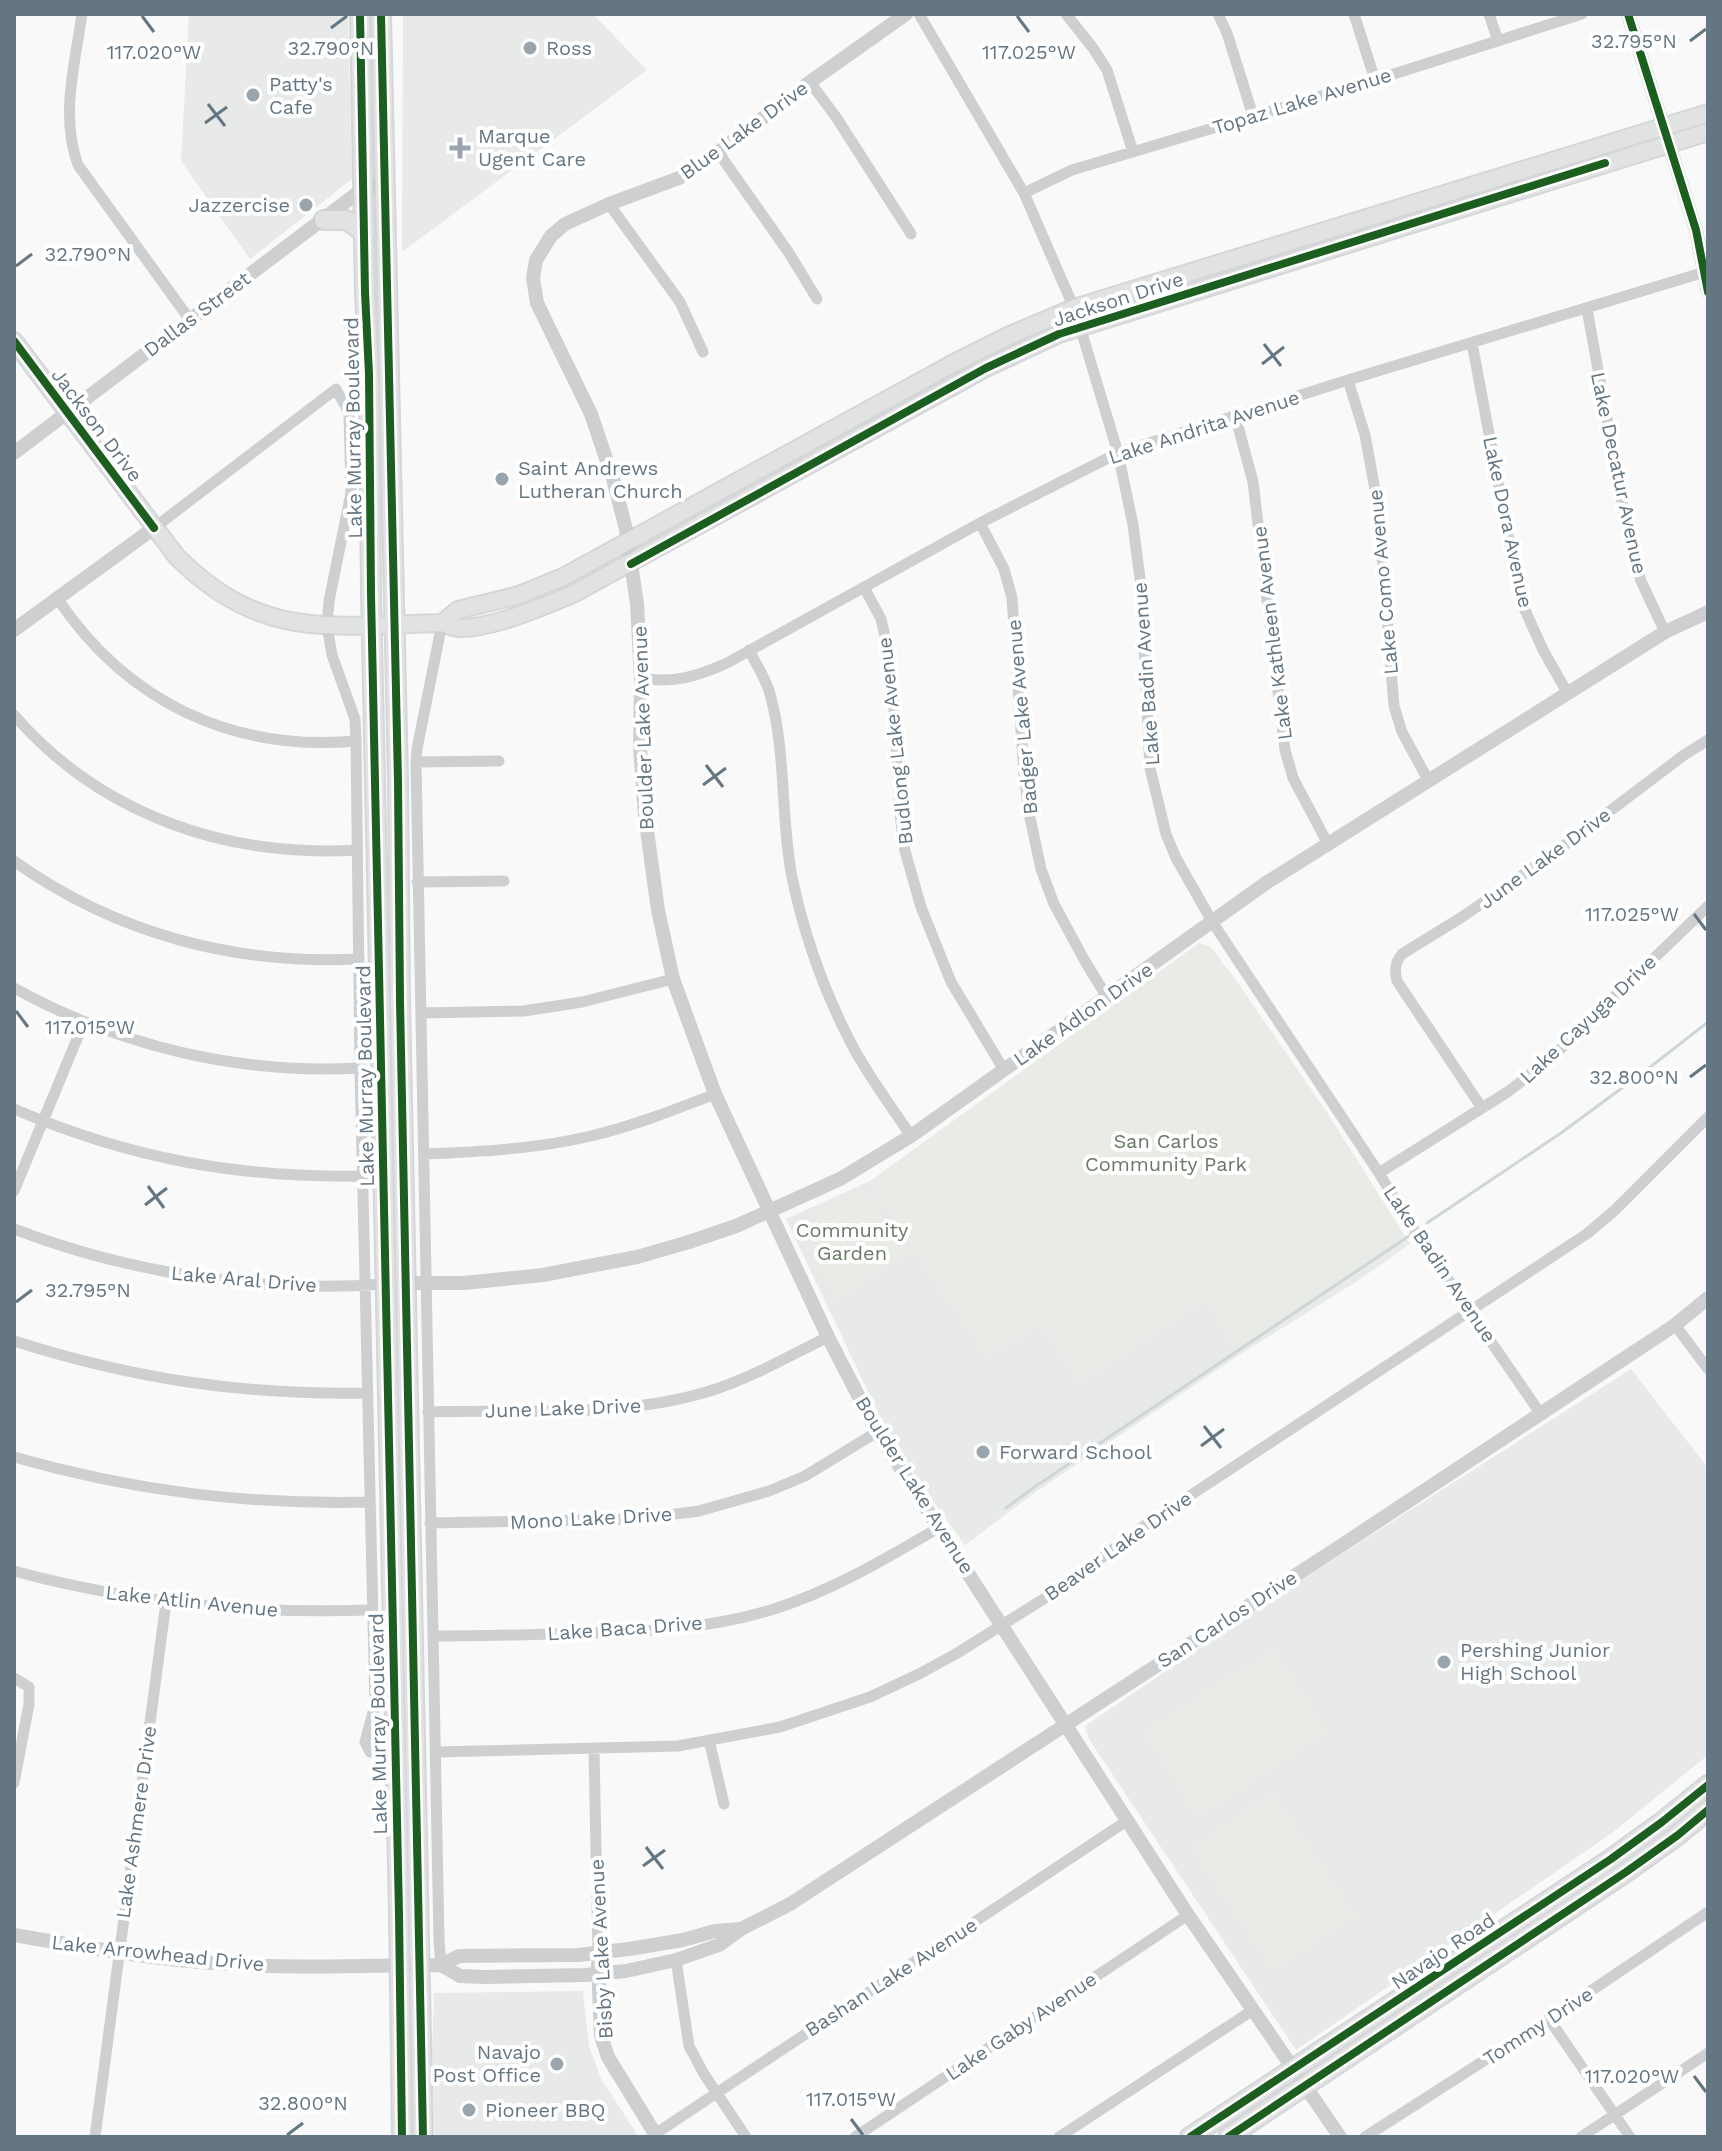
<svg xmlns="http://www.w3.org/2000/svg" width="1722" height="2151" font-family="'Work Sans',sans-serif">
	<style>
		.built { fill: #e8e9e9 }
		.green { fill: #e8ebe6 }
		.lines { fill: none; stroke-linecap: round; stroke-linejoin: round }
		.stream { stroke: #ced6d9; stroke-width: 3 }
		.secondary-casing { stroke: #d5d6d7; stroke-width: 20 }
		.primary-casing { stroke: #d5d6d7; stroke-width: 22 }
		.minor { stroke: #cecfd0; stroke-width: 11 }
		.tertiary { stroke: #cecfd0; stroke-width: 14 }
		.secondary { stroke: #e1e2e2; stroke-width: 16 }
		.primary { stroke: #e1e2e2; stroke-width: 18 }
		.cycleway-casing { stroke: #fff; stroke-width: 13 }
		.cycleway { stroke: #1b5e20; stroke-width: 8 }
		.ticks { fill: none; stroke: #657683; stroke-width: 3 }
		.poi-dot { fill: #99a4ac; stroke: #fff; stroke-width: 3 }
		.labels { text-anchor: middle; stroke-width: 8; stroke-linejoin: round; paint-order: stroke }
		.poi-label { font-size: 20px; fill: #657683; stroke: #fff; text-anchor: start }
		.street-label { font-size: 20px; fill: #657683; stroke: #fff }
		.park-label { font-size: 20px; fill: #687a64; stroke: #fff }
		.ticks-label { font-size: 20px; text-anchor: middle; fill: #657683; stroke: #fff; stroke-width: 8; stroke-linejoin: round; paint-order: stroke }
	</style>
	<rect width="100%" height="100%" fill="#f9f9f9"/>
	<!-- built -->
	<path class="built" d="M189,14H348L352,179L250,259L181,161Z
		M403,14H593L647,70L402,252Z
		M870,1181L987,1355L1042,1324L1081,1381L1208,1298L1239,1355L1034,1493L965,1545L919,1482L883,1423L786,1219Z
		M1631,1369L1708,1468V1755L1612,1833L1296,2050L1089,1739L1085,1726L1273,1598Z
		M583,1991L589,2046L601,2079L639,2137H435L432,2052L434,1993Z"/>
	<!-- green -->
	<path class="green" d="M1199,943L1210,946L1238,983L1328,1114L1410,1244L1359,1280L1239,1355L1208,1298L1081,1381L1042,1324L987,1355L870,1181Z
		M866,1190L908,1253L835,1301L797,1224Z
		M1274,1649L1327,1733L1198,1816L1144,1732Z
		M1273,1792L1356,1916L1274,1970L1192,1847Z"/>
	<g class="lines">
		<!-- stream -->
		<path class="stream" d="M1427,1223L1561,1133L1649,1068L1708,1022
			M1006,1508L1033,1488L1412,1234"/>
		<defs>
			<path id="secondary" d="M14,341L177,557C262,642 332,625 442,623C447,625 454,628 460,628C494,628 541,607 573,594L986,368L1059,334L1708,132
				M442,623L458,610L519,595L563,577L952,364L1010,335L1074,308L1708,113"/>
			<path id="primary" d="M360,14L365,292L369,374L371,594L399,1914L402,2137
				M381,14L398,781L400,1001L423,2137
				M324,220H346L365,233
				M1190,2137L1611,1859L1662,1822L1708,1785
				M1228,2137L1626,1872L1678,1835L1708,1810"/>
		</defs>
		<!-- secondary casing -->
		<use href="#secondary" class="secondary-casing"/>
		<!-- primary casing -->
		<use href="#primary" class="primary-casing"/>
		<!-- minor -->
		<path class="minor" d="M82,14C75,64 60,115 78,165L190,320
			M919,14L1024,193L1074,308L1084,340L1118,453L1133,525L1141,586L1150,768L1166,834L1176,858L1213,923L1379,1173L1406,1218L1540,1413
			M1066,14L1093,48L1107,70L1133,152
			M1218,14L1227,33L1253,116
			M1354,14L1375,80
			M1489,14L1498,41
			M810,82L836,117L911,234
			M718,152L789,253L817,299
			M1024,193L1072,170L1375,80L1582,14
			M609,204L680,302L703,352
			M1587,309L1627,529L1641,581L1665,632
			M1472,343L1520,599L1543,650L1568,694
			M1348,380L1365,435L1378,506L1394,706L1402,732L1428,780
			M1235,415L1253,482L1285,750L1293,778L1328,844
			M980,523L1004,569L1012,598L1024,774L1029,813L1041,869L1054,904L1086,963L1107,997
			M154,528L336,389L349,413L351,493L329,601L327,626L332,655L355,719L356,741L360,1068L375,1705L365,1742L370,1752L395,1759
			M864,587L881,619L891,662L901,823L905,851L921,907L951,982L1004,1070
			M57,598C127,702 232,752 356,741
			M749,650C756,664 766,679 770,694C787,755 780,820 793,882C805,937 825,993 851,1043C868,1076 891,1106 911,1136
			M641,678C674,684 698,676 727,663L980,523L1118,453L1348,380L1708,271
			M14,715C101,815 227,858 357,850
			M416,762L499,761
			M14,861C116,934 235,965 359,959
			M417,882L504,881
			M14,988C119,1046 240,1075 360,1068
			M421,1013L524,1011L582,1002L673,979
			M1482,1108L1397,981C1394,970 1395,962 1402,954L1462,917L1553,854L1684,755L1708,740
			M14,1109C131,1159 238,1178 364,1176
			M424,1154C479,1152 536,1149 591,1136C633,1126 674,1110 715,1094
			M1379,1173L1509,1091L1551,1058L1708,906
			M14,1191L84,1022
			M14,1229C132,1274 259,1293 385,1284
			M1675,1325L1708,1369
			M14,1341C134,1379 241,1395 367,1393
			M428,1412C522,1409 626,1419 716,1389C755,1376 791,1355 828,1337
			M14,1457C133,1491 247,1505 370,1502
			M430,1523L636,1519L699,1511L769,1491L805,1476L877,1432
			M14,1571C131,1603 251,1614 372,1610
			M433,1636C475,1636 518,1635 560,1634C631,1632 703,1631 771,1610C832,1591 885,1559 940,1527
			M14,1678L29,1687V1704L14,1783
			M709,1740L724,1804
			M594,1748L598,1952
			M435,1752L678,1746L780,1727L870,1697L921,1673L959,1652L1061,1588L1144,1526L1588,1233L1615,1210L1708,1117
			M676,1960L689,2046L704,2074L746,2137
			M441,1965L439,1940L416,762L417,749L442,623
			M1549,2019L1630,2137
			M655,2134L1128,1820
			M95,2137L166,1602
			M855,2137L1188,1915
			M1059,2137L1253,2010
			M1365,2137L1552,2017L1708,1912
			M1581,2137L1708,2053"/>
		<!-- tertiary -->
		<path class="tertiary" d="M906,14L810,82L718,152L679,178L609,204L565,224L551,236L536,260L533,278L537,303L591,414L613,479L626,529L637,604L641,678L640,747L645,816L658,910L673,979L715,1094L828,1337L877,1432L1188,1915L1340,2137
			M1628,14L1696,230L1708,292
			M14,453L364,188L385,184
			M14,630L154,528
			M406,1283H464L543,1275L637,1257L689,1242L736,1226L840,1179L911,1136L1266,883L1665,632L1708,612
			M14,1935C84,1947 155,1960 227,1964C298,1969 370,1965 441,1965L459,1956L578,1955L629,1949L683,1940L715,1931L740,1929
			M598,1964L601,2036L608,2057L657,2137
			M441,1965L460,1976L485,1977L585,1975L626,1971L676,1960L719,1945L741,1929L790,1904L1342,1545L1675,1325L1708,1298"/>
		<!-- secondary -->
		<use href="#secondary" class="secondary"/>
		<!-- primary -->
		<use href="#primary" class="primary"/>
		<defs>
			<path id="cycleway" d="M360,14L365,292L369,374L371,594L399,1914L402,2137
				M381,14L398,781L400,1001L423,2137
				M1628,14L1696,230L1708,292
				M14,341L154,528
				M631,564L986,368L1059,334L1605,163
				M1190,2137L1611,1859L1662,1822L1708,1785
				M1228,2137L1626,1872L1678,1835L1708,1810"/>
		</defs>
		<!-- cycleway casing -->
		<use href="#cycleway" class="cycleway-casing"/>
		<!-- cycleway -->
		<use href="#cycleway" class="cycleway"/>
	</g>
	<!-- ticks -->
	<path class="ticks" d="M142,16L154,32M1017,16L1029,32M331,28L347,16M1690,41L1706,29M208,104L225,126M205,123L227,107M16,266L32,254M1264,344L1281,366M1262,364L1284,347M706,765L723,787M703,785L726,768M1694,914L1706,930M16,1011L28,1027M1690,1077L1706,1065M148,1186L164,1208M145,1205L167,1188M16,1302L32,1290M1204,1426L1221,1448M1201,1446L1224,1429M646,1847L663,1869M643,1866L665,1850M1694,2076L1706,2092M851,2119L863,2135M287,2135L303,2123"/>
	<!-- markers -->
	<g class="poi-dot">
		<circle cx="530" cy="48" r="8"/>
		<circle cx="253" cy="95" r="8"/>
		<path d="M456 136h8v8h8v8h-8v8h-8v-8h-8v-8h8z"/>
		<circle cx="306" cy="205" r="8"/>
		<circle cx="502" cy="479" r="8"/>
		<circle cx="983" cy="1452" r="8"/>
		<circle cx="1444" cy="1662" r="8"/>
		<circle cx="557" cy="2064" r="8"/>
		<circle cx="469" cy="2110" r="8"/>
	</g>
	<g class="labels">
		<!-- poi labels -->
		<g class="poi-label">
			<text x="546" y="55">Ross</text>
			<text x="269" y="91">Patty's<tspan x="269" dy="23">Cafe</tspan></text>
			<text x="478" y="143">Marque<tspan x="478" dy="23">Ugent Care</tspan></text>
			<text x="290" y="212" text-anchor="end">Jazzercise</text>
			<text x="518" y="475">Saint Andrews<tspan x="518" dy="23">Lutheran Church</tspan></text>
			<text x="999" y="1459">Forward School</text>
			<text x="1460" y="1657">Pershing Junior<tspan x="1460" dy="23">High School</tspan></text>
			<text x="541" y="2059" text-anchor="end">Navajo<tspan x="541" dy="23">Post Office</tspan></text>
			<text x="485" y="2117">Pioneer BBQ</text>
		</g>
		<!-- street labels -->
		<g class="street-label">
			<text transform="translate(1302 101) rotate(-17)" y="7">Topaz Lake Avenue</text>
			<text transform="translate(744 130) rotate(-36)" y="7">Blue Lake Drive</text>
			<text transform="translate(1118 299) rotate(-18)" y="7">Jackson Drive</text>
			<text transform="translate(197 314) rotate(-37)" y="7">Dallas Street</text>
			<text transform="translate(97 425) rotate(53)" y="7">Jackson Drive</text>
			<text transform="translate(1204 427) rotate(-18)" y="7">Lake Andrita Avenue</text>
			<text transform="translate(353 428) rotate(-91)" y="7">Lake Murray Boulevard</text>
			<text transform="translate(1619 473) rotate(78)" y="7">Lake Decatur Avenue</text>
			<text transform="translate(1508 522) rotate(78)" y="7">Lake Dora Avenue</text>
			<text transform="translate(1383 582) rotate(-95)" y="7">Lake Como Avenue</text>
			<text transform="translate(1272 633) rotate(-97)" y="7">Lake Kathleen Avenue</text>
			<text transform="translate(1146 674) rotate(-94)" y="7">Lake Badin Avenue</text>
			<text transform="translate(1022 717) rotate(-95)" y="7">Badger Lake Avenue</text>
			<text transform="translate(643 728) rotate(-92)" y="7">Boulder Lake Avenue</text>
			<text transform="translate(895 741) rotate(-96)" y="7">Budlong Lake Avenue</text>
			<text transform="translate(1545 858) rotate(-36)" y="7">June Lake Drive</text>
			<text transform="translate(1083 1014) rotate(-35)" y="7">Lake Adlon Drive</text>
			<text transform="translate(1588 1019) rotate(-43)" y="7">Lake Cayuga Drive</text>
			<text transform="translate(365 1076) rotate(-91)" y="7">Lake Murray Boulevard</text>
			<text transform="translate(1440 1264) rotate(56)" y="7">Lake Badin Avenue</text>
			<text transform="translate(244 1279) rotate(5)" y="7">Lake Aral Drive</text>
			<text transform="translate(563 1408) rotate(-2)" y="7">June Lake Drive</text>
			<text transform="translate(915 1485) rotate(58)" y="7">Boulder Lake Avenue</text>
			<text transform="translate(591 1518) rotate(-3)" y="7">Mono Lake Drive</text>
			<text transform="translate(1118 1546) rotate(-35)" y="7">Beaver Lake Drive</text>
			<text transform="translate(192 1601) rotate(6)" y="7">Lake Atlin Avenue</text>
			<text transform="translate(1227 1619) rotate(-33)" y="7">San Carlos Drive</text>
			<text transform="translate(625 1628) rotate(-4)" y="7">Lake Baca Drive</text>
			<text transform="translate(378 1724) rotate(-91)" y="7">Lake Murray Boulevard</text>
			<text transform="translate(136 1822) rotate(-82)" y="7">Lake Ashmere Drive</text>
			<text transform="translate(601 1949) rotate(-93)" y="7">Bisby Lake Avenue</text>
			<text transform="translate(1443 1951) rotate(-34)" y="7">Navajo Road</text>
			<text transform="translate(158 1953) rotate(6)" y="7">Lake Arrowhead Drive</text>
			<text transform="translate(891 1977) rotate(-33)" y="7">Bashan Lake Avenue</text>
			<text transform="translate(1021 2026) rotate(-34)" y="7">Lake Gaby Avenue</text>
			<text transform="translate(1538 2026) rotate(-33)" y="7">Tommy Drive</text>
		</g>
		<!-- park labels -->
		<g class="park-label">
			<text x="1166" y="1148">San Carlos<tspan x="1166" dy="23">Community Park</tspan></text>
			<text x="852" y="1237">Community<tspan x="852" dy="23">Garden</tspan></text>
		</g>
	</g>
	<g class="ticks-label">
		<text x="1634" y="48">32.795°N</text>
		<text x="331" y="55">32.790°N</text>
		<text x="154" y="59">117.020°W</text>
		<text x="1029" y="59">117.025°W</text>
		<text x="88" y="261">32.790°N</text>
		<text x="1632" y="921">117.025°W</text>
		<text x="90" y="1034">117.015°W</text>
		<text x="1634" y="1084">32.800°N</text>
		<text x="88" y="1297">32.795°N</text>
		<text x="1632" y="2083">117.020°W</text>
		<text x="851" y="2106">117.015°W</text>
		<text x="303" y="2110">32.800°N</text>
	</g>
	<!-- border -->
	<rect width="1722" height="2151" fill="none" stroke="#657683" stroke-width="32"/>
</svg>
